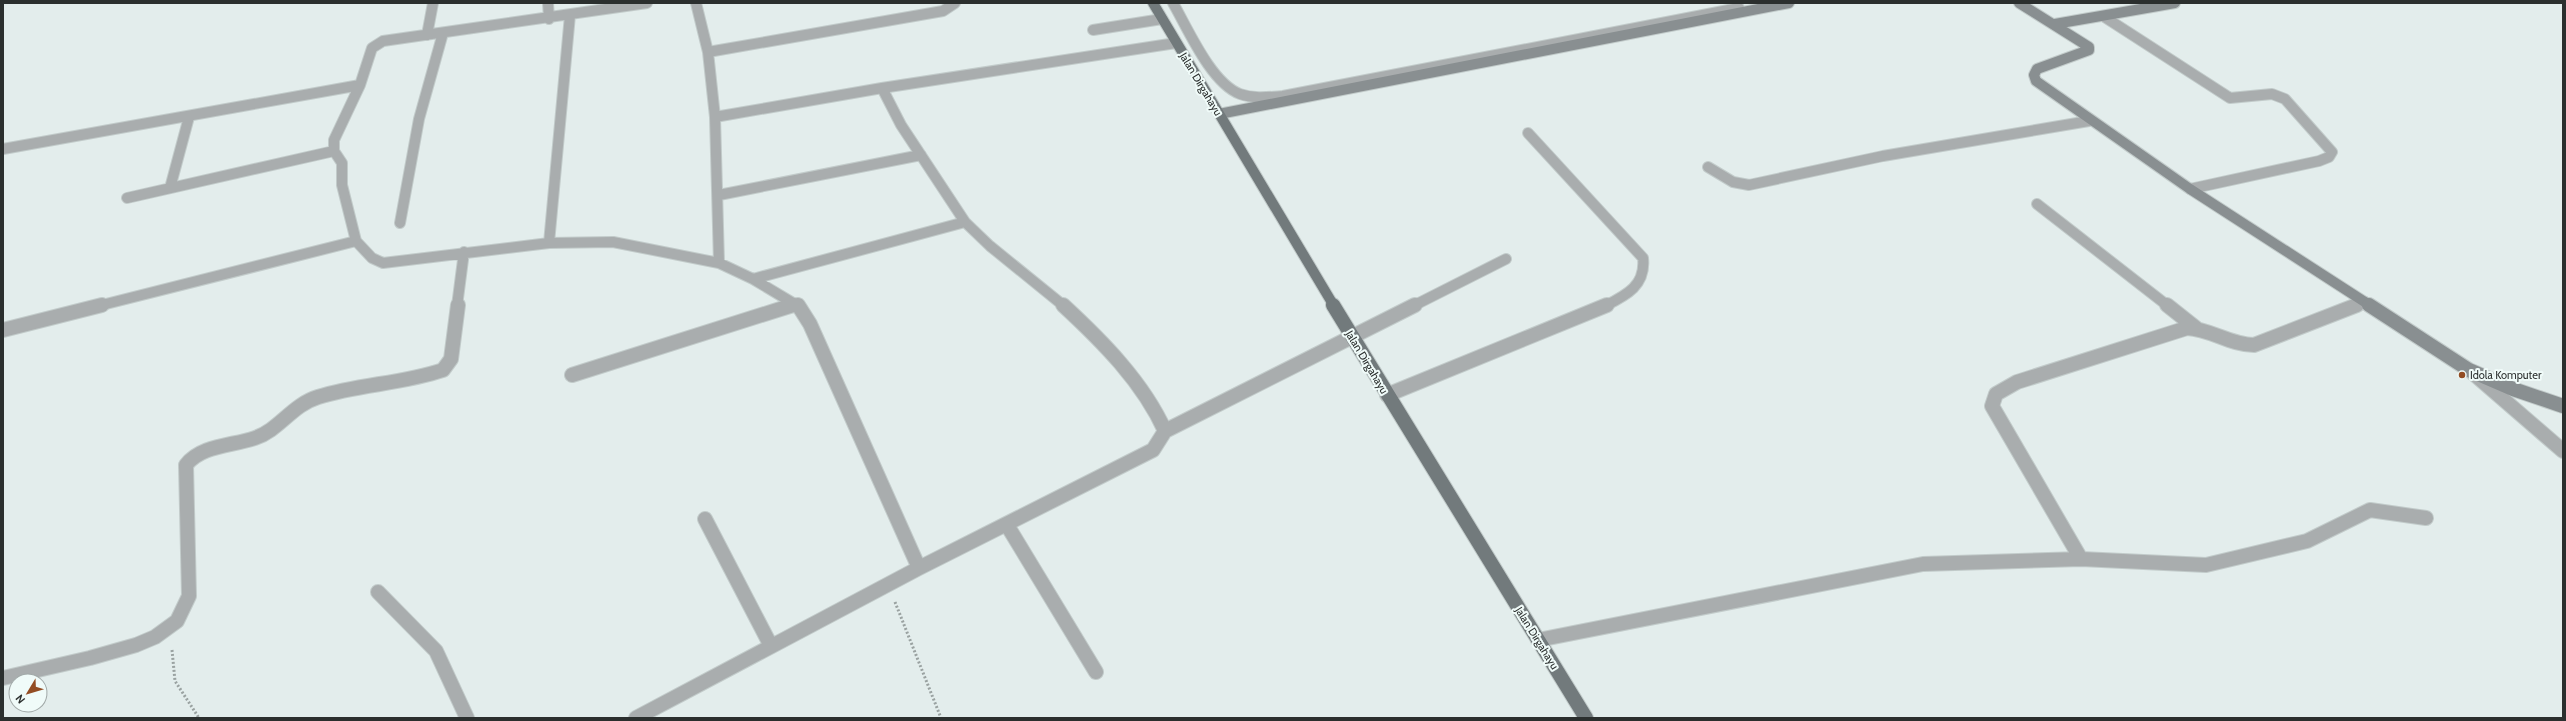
<svg xmlns="http://www.w3.org/2000/svg" width="2566" height="721" font-family="Cabin,sans-serif">
	<style>
		.lines { fill: none; stroke-linecap: round; stroke-linejoin: round }
		.street-far1-casing { stroke: #c2cbca; stroke-width: 12 }
		.street-casing { stroke: #c2cbca; stroke-width: 16 }
		.secondary-far1-casing { stroke: #c2cbca; stroke-width: 12 }
		.secondary-casing { stroke: #c2cbca; stroke-width: 16 }
		.primary-far1-casing { stroke: #c2cbca; stroke-width: 12 }
		.primary-casing { stroke: #c2cbca; stroke-width: 16 }
		.path { stroke: #9aa2a1; stroke-width: 3; stroke-dasharray: 2 2; stroke-linecap: butt }
		.street-far1 { stroke: #a9adae; stroke-width: 10 }
		.street { stroke: #a9adae; stroke-width: 14 }
		.secondary-far1 { stroke: #898f91; stroke-width: 10 }
		.secondary { stroke: #898f91; stroke-width: 14 }
		.primary-far1 { stroke: #727a7c; stroke-width: 10 }
		.primary { stroke: #727a7c; stroke-width: 14 }
		.poi-dot { fill: #934d24; stroke: #f0fbf9; stroke-width: 1.5 }
		.labels { text-anchor: middle; stroke-width: 4; stroke-linejoin: round; paint-order: stroke }
		.street-label { font-size: 11px; fill: #2b2f2e; stroke: #f0fbf9 }
		.poi-label { font-size: 11px; fill: #2b2f2e; stroke: #f0fbf9; text-anchor: start }
	</style>
	<rect width="100%" height="100%" fill="#e3edec"/>
	<g class="lines">
		<defs>
			<path id="street-far1" d="M548,3L549,19
				M696,3L708,52L715,117L719,263
				M1173,3C1188,29 1211,83 1240,94C1254,99 1269,97 1283,96L1739,8
				M570,15L549,243L613,242L719,263L753,279L798,306
				M2103,16L2230,98L2272,94L2285,99L2332,152L2329,157L2319,161L2190,189
				M1093,30L1162,19
				M427,35L433,3
				M708,52L943,11L955,3
				M882,88L901,125L965,222L990,246L1064,306
				M715,117L882,88L1176,43
				M1528,133L1643,258C1646,285 1627,295 1605,306
				M3,149L360,85
				M1708,167L1733,182L1749,185L1883,156L2089,121
				M170,188L189,117
				M719,195L921,155
				M127,198L334,151
				M2037,204L2168,306
				M400,223L419,119L443,33
				M549,243L383,263L372,258L356,241L342,185V163L334,151V140L360,85L372,48L383,41L647,3
				M753,279L965,222
				M98,306L356,241
				M457,306L464,252
				M790,306L797,304
				M1413,306L1506,259
				M2354,306L2365,302"/>
			<path id="street" d="M798,305L810,324L919,568
				M2167,305L2196,328
				M3,330L102,305
				M2474,374L2563,451
				M572,375L793,305
				M1387,395L1607,305
				M1165,431L1415,305
				M705,519L771,646
				M1007,525L1096,672
				M2081,559L1992,406L1996,394L2017,382L2187,328C2211,329 2230,345 2254,345L2357,305
				M378,592L436,651L467,718
				M1538,640L1923,564L2081,559L2206,565L2307,541L2370,510L2426,518
				M3,678L90,658L136,645L155,637L177,621L189,596L186,465C201,445 232,446 255,438C279,430 292,405 318,397C359,384 402,384 443,370L451,359L458,305
				M636,718L919,568L1153,450L1165,431C1143,382 1102,341 1063,305"/>
			<path id="secondary-far1" d="M2019,3L2089,47V50L2037,69L2034,75L2036,81L2190,189L2371,306
				M2055,24L2175,3
				M1219,114L1789,3"/>
			<path id="secondary" d="M2369,305L2469,370L2513,389L2563,406"/>
			<path id="primary-far1" d="M1153,3L1334,306"/>
			<path id="primary" d="M1333,305L1586,718"/>
		</defs>
		<!-- street-far1 casing -->
		<use href="#street-far1" class="street-far1-casing"/>
		<!-- street casing -->
		<use href="#street" class="street-casing"/>
		<!-- secondary-far1 casing -->
		<use href="#secondary-far1" class="secondary-far1-casing"/>
		<!-- secondary casing -->
		<use href="#secondary" class="secondary-casing"/>
		<!-- primary-far1 casing -->
		<use href="#primary-far1" class="primary-far1-casing"/>
		<!-- primary casing -->
		<use href="#primary" class="primary-casing"/>
		<!-- path -->
		<path class="path" d="M895,602L941,718
			M172,650L175,681L199,718"/>
		<!-- street-far1 -->
		<use href="#street-far1" class="street-far1"/>
		<!-- street -->
		<use href="#street" class="street"/>
		<!-- secondary-far1 -->
		<use href="#secondary-far1" class="secondary-far1"/>
		<!-- secondary -->
		<use href="#secondary" class="secondary"/>
		<!-- primary-far1 -->
		<use href="#primary-far1" class="primary-far1"/>
		<!-- primary -->
		<use href="#primary" class="primary"/>
	</g>
	<!-- markers -->
	<circle class="poi-dot" cx="2462" cy="375" r="4"/>
	<g class="labels">
		<!-- street labels -->
		<g class="street-label">
			<text transform="translate(1201 84) rotate(59)" y="4">Jalan Dirgahayu</text>
			<text transform="translate(1367 362) rotate(59)" y="4">Jalan Dirgahayu</text>
			<text transform="translate(1537 638) rotate(58)" y="4">Jalan Dirgahayu</text>
		</g>
		<!-- poi labels -->
		<g class="poi-label">
			<text x="2470" y="379">Idola Komputer</text>
		</g>
	</g>
	<!-- border -->
	<rect width="2566" height="721" fill="none" stroke="#2b2f2e" stroke-width="8"/>
	<!-- north arrow -->
	<g transform="translate(28 693) rotate(232)"><circle r="19" fill="#f0fbf9" stroke="#a1a9a8"/>
	<path d="M0-3L7 15L0 10L-7 15Z" fill="#934d24"/>
	<text y="-6" font-size="11" font-weight="bold" text-anchor="middle" fill="#2b2f2e">N</text>
	</g>
</svg>
